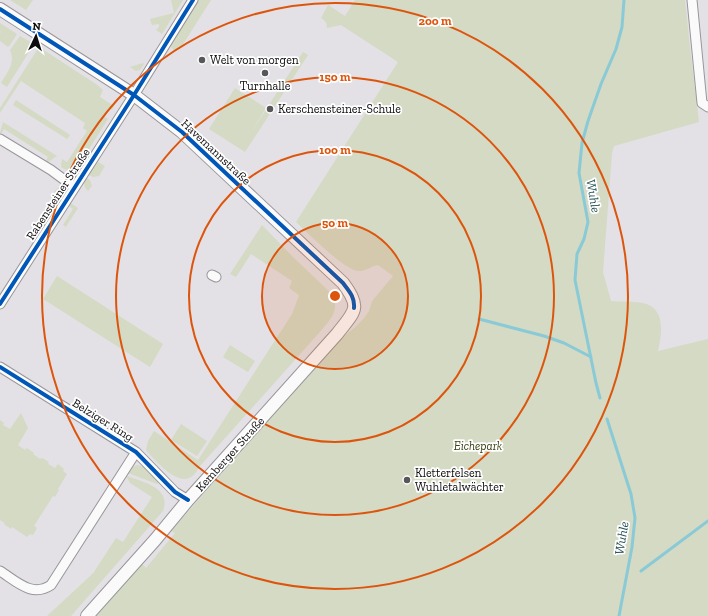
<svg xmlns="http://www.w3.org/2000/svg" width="708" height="616" font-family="'Zilla Slab',serif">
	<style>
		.green { fill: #d4dac4 }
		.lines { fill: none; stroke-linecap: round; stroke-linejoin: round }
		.stream { stroke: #89cad6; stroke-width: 3 }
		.street-casing { stroke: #989699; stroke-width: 11 }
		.secondary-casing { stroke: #989699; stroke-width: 14 }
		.street { stroke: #fbfafb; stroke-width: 9 }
		.secondary { stroke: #fbfafb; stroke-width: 12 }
		.cycleway-casing { stroke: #fff; stroke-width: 6 }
		.cycleway { stroke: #0057b8; stroke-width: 4 }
		.ring { fill: none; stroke: #dd550c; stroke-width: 2 }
		.poi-dot { fill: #575659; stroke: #fff; stroke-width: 1.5 }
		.labels { text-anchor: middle; stroke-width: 3.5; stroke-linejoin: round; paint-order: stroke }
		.poi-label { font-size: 12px; fill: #0c0b0d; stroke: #fff; text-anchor: start }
		.street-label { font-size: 12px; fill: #0c0b0d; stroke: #fff }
		.park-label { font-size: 12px; font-style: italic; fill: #35400e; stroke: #fff }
		.water-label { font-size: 13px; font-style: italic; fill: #275158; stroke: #fff }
		.centre { fill: #dd550c; stroke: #fff; stroke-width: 2 }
		.ring-label { font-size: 12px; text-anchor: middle; font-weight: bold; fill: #dd550c; stroke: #fff; stroke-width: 3.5; stroke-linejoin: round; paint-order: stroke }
	</style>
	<rect width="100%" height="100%" fill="#e3e1e5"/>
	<!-- green -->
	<path class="green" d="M10,0H33L26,10Z
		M171,0H183L162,34L156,30L159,27V24L152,25L150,19L174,13Z
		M198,0H211L180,49L174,50L171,47V44Z
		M355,0H685L690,48L699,122L614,146L612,153L603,272L611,301C621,302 633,301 643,303C666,308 662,334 658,351L708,339V616H96L142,564L146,568L175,533L171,531L179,522L339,340L354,328L364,318L369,311L372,301L393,276L378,265C372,266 364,272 358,271C344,270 308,233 296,222L398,62L341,25L327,28C327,23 326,21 321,18L328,5L345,16Z
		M0,23L17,34L10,45L8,47L0,41V33L1,32L0,31Z
		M20,36L34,44L7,87L1,83C7,73 16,63 10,50Z
		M39,47L96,84L103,90L100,97L114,106L112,110L108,108L103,116L108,119L77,168C71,172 67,171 61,167L62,159L67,162L87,131L83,128L85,123L21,81L0,113V108Z
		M303,52L308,55L245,152L209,129L235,88L266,108L249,136Z
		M143,63L144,64L140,70L136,71L130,67Z
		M16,100L70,135L67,139L13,105Z
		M3,122L57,156L47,163L45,162L48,157L4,129L1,134L0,133Z
		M96,161L105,166L99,176L93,177L87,174Z
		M85,177L90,180L92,186L88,191C84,187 83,183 85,177Z
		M62,186H65C66,191 64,193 62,197L54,192L58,188Z
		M55,196L61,199L46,222L42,218Z
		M69,202L78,208L66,227L63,225L73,209L67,205Z
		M262,225L292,256L333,295C340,312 329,321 319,333L200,466C197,471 194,476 189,478C175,484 154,459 146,450L148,441L154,431L198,460L292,314L299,295L289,288L292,281L251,254L236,277L230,274Z
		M57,276L163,344L150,367L43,299Z
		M230,345L255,361L248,372L223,357Z
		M21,413L28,428L18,445L25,450L27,448L34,453L33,454L40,459L42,458L49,462L48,464L55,468L58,464L64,469L63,471L67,474L58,489L59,490L55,497L53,496L34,526L37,528L33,535L30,534L27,537L12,527L11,529L4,524L5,523L0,520V420L4,423L3,425L10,429Z
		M181,424L207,441L197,456L171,440Z
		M138,465L144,467L160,481L157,484L128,473L132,467Z
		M126,476H127C143,482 172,488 163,511L71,616H47L88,578L94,572L116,538L123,542L152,497L130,483Z"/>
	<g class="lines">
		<!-- stream -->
		<path class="stream" d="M479,319L544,336L564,343L591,357
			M600,398L596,383L575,280L577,254L584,239L588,222L579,173L582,143L588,121L601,84L616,49L622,27L624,0
			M607,419L631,494L635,518L632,547L619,616
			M641,571L708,521"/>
		<defs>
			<path id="street" d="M692,0L702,103L708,107
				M0,139L51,170L74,187
				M212,275L216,277
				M0,304L134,95L193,0
				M0,367L136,452L175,492L188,500
				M0,571C16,581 32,598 51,585L136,452"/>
			<path id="secondary" d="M0,9L134,95L182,132L343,283C362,308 355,311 337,334L188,500L155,540L87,616"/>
		</defs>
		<!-- street casing -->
		<use href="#street" class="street-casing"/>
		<!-- secondary casing -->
		<use href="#secondary" class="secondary-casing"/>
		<!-- street -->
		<use href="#street" class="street"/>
		<!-- secondary -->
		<use href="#secondary" class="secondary"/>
		<defs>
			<path id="cycleway" d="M0,9L134,95L182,132L343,283C349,291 355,297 354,308
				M0,304L134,95L193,0
				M0,367L136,452L175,492L188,500"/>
		</defs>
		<!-- cycleway casing -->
		<use href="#cycleway" class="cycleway-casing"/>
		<!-- cycleway -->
		<use href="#cycleway" class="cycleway"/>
	</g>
	<!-- distance rings -->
	<circle cx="335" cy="296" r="73" fill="#dd550c" fill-opacity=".12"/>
	<g class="ring">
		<circle cx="335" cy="296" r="73"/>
		<circle cx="335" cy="296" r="146"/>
		<circle cx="335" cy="296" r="219"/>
		<circle cx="335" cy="296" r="293"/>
	</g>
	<!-- markers -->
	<g class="poi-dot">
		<circle cx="202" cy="60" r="4"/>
		<circle cx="265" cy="73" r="4"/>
		<circle cx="270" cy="109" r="4"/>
		<circle cx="407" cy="480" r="4"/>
	</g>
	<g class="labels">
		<!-- poi labels -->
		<g class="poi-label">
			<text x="210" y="64">Welt von morgen</text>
			<text x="265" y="90" text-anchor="middle">Turnhalle</text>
			<text x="278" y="113">Kerschensteiner-Schule</text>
			<text x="415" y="477">Kletterfelsen<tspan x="415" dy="14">Wuhletalwächter</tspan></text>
		</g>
		<!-- street labels -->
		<g class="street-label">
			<text transform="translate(216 152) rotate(43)" y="4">Havemannstraße</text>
			<text transform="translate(58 194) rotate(-57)" y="4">Rabensteiner Straße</text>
			<text transform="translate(103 420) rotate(32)" y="4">Belziger Ring</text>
			<text transform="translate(230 454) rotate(-48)" y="4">Kemberger Straße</text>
		</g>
		<!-- park labels -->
		<g class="park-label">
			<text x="478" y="450">Eichepark</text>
		</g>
		<!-- water labels -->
		<g class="water-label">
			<text transform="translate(594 196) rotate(80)" y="5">Wuhle</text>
			<text transform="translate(621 538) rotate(-81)" y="5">Wuhle</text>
		</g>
	</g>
	<circle cx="335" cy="296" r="6" class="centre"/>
	<g class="ring-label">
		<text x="435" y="25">200 m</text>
		<text x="335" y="81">150 m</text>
		<text x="335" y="154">100 m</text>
		<text x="335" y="227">50 m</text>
	</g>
	<!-- north arrow -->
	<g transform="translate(36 36) rotate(4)" stroke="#ffffff" stroke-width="3" paint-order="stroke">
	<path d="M0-3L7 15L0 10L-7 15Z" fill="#0c0b0d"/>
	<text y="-6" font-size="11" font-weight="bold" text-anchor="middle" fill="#0c0b0d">N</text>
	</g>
</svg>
